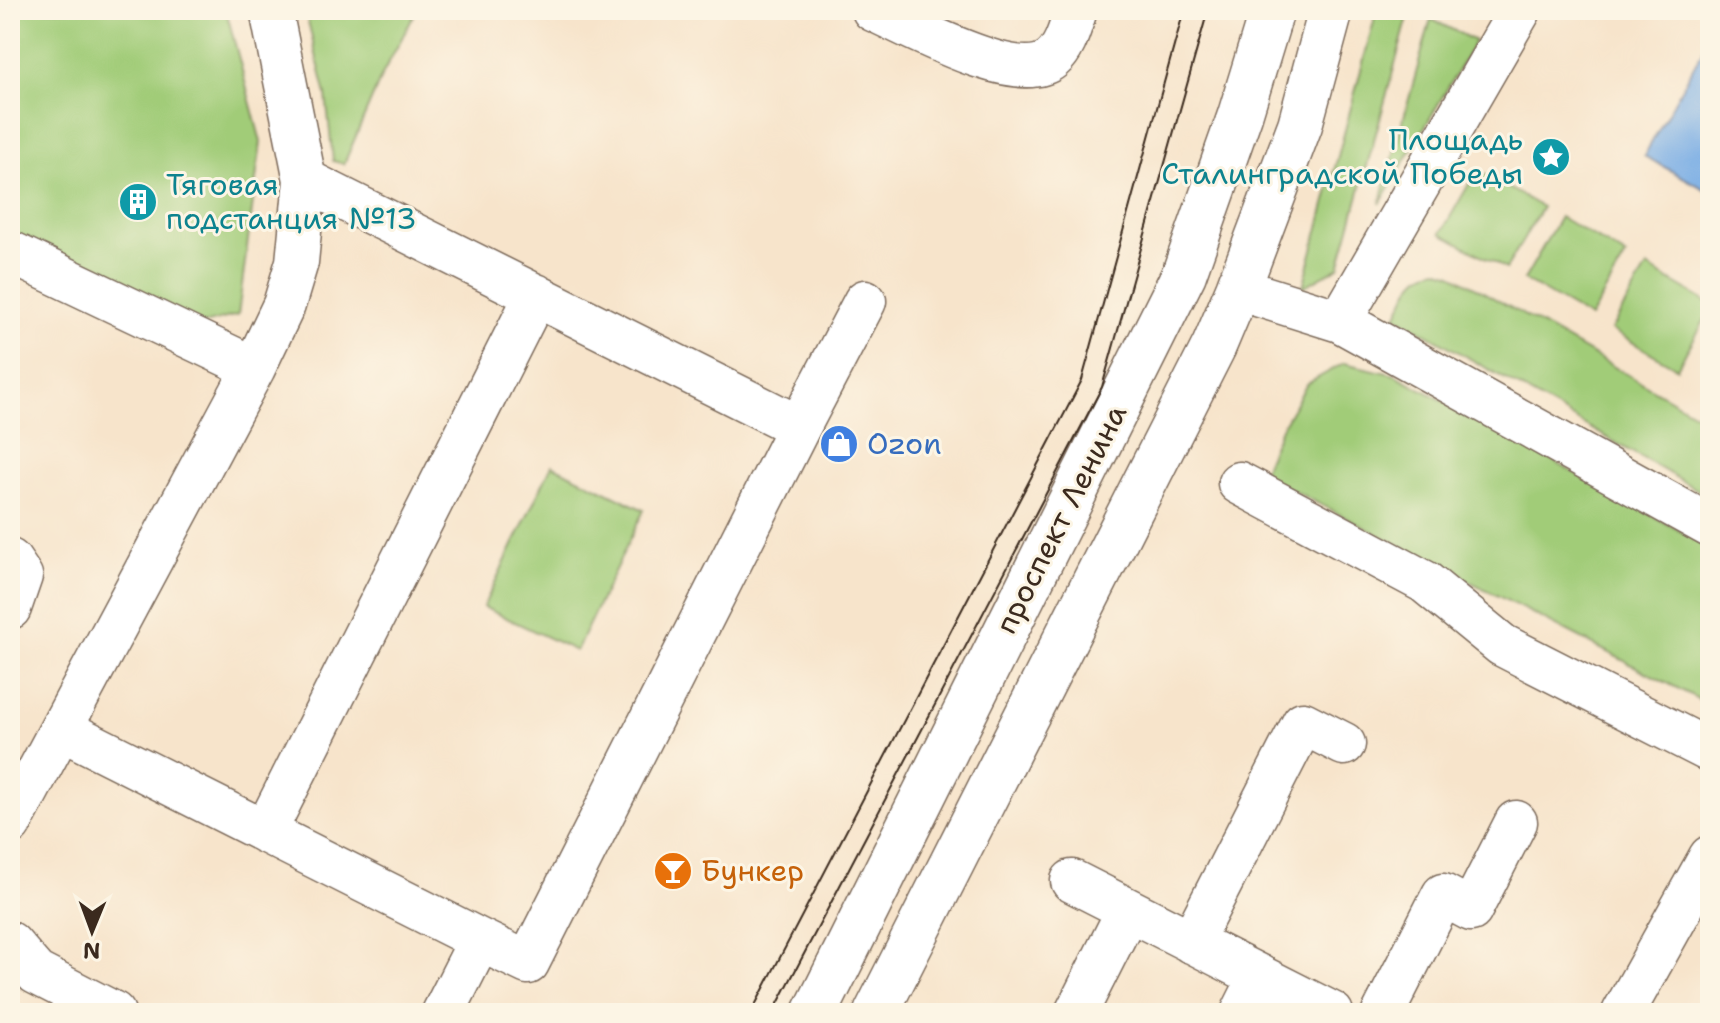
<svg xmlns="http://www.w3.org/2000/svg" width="1720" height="1023" font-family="'Shantell Sans',sans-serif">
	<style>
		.green { fill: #a1cc78; stroke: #6e7b4b; stroke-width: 2 }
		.water { fill: #77ace5; stroke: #596b82; stroke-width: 2 }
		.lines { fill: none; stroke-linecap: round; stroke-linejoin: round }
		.minor-casing { stroke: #7d6b5b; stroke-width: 45 }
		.major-casing { stroke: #7d6b5b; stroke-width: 47 }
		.minor { stroke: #fff; stroke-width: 42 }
		.major { stroke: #fff; stroke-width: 44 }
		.tram { stroke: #3b2a1e; stroke-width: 2 }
		.labels { text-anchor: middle; stroke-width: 6; stroke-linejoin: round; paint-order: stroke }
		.culture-label { font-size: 30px; fill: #0d838f; stroke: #fcf5e5; text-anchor: end }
		.shop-label { font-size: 30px; fill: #366cbe; stroke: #fcf5e5; text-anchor: start }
		.street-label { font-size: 30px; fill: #3b2a1e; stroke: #fcf5e5 }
		.food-label { font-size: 30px; fill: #c56008; stroke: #fcf5e5; text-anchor: start }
	</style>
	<rect width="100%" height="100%" fill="#fcf5e5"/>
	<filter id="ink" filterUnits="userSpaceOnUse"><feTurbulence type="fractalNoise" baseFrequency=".0125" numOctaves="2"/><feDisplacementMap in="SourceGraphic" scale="16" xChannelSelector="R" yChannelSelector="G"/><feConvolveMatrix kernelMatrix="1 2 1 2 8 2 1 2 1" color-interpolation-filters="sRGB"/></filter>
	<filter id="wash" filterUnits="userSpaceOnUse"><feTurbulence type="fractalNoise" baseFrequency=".006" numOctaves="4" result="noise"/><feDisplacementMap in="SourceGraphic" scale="32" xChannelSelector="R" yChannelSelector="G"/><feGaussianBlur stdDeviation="1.8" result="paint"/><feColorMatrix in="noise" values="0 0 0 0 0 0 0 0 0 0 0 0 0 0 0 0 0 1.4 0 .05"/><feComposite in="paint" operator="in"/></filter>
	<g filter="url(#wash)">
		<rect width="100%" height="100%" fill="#f7e4cb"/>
		<!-- green -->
		<path class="green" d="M10,10H226L261,142L238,315L192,327L10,241Z
			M305,10H417L382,75L344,164L333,161L326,95Z
			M1377,10H1410L1339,267L1303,287Z
			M1431,19L1475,41L1380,204Z
			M1477,170L1542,207L1506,269L1441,233Z
			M1560,217L1626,256L1590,318L1524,280Z
			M1647,267L1710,304V311L1677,368L1611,330Z
			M1438,269L1452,274L1710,422V497L1396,316C1407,296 1412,272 1438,269Z
			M1344,363L1396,375L1710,547V705L1261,474L1281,428L1307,384Z
			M552,465L644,510L576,651L483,607Z"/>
		<!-- water -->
		<path class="water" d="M1710,37V192L1644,156Z"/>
	</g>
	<g filter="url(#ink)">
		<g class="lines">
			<defs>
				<path id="minor" d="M873,10C909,26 1018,87 1052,59C1066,47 1070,27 1076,10
					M305,180L799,427L528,963L480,940L443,1013
					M10,252L254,368
					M1238,289L1340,321L1710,526
					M1340,321L1520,10
					M799,427L865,301
					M1239,483L1425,582L1502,645L1710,751
					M10,560L21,576L10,608
					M61,729L480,940
					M10,824L254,368L284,305L297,262L305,180L271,10
					M265,832L536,295
					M1072,881L1332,1013
					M1191,942L1303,723L1344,744
					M10,943L36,973L114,1013
					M1076,1013L1128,910
					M1242,1013L1260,977
					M1383,1013L1443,895L1471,910L1516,822
					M1623,1013L1710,857"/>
				<path id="major" d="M815,1013L1184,274L1240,115L1272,10
					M876,1013L1214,346L1238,289L1300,125L1331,10"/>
			</defs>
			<!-- minor casing -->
			<use href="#minor" class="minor-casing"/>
			<!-- major casing -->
			<use href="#major" class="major-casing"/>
			<!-- minor -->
			<use href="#minor" class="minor"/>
			<!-- major -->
			<use href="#major" class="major"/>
			<!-- tram -->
			<path class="tram" d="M751,1013L1082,380L1184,10
				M773,1013L1102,387L1208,10"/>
		</g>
	</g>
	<!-- icons -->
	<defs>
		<symbol id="sight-disc" viewBox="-11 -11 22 22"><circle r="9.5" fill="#0f9aa8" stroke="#fcf5e5"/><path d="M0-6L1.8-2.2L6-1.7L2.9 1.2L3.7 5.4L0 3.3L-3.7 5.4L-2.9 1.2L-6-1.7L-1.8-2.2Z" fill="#fff"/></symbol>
		<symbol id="building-disc" viewBox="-11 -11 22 22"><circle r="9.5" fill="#0f9aa8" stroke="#fcf5e5"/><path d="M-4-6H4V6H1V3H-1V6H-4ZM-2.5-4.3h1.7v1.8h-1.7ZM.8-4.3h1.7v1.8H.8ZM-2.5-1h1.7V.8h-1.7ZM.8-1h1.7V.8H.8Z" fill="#fff"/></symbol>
		<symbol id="shop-disc" viewBox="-11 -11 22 22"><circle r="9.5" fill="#3f7fe0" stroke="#fcf5e5"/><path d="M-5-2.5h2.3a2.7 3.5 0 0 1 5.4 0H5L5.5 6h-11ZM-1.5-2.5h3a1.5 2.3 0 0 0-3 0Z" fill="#fff"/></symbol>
		<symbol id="bar-disc" viewBox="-11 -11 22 22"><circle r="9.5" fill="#e8710a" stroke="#fcf5e5"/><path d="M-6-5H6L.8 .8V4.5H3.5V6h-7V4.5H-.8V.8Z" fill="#fff"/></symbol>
	</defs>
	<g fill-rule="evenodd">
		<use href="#sight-disc" x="1529" y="135" width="44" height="44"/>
		<use href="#building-disc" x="116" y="180" width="44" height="44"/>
		<use href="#shop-disc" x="817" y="422" width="44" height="44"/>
		<use href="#bar-disc" x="651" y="849" width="44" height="44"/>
	</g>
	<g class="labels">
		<!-- culture labels -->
		<g class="culture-label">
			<text x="1523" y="150">Площадь<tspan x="1523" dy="34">Сталинградской Победы</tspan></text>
			<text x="166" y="195" text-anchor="start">Тяговая<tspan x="166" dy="34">подстанция №13</tspan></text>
		</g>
		<!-- shop labels -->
		<g class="shop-label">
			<text x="867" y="454">Ozon</text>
		</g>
		<!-- street labels -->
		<g class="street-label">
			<text transform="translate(1061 519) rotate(-63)" y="10">проспект Ленина</text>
		</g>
		<!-- food labels -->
		<g class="food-label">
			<text x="701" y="881">Бункер</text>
		</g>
	</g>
	<!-- margin -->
	<rect width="1720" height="1023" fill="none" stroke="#fcf5e5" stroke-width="40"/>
	<!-- north arrow -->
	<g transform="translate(92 931) rotate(181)" stroke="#fcf5e5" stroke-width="6" paint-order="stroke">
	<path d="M0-6L14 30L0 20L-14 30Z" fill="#3b2a1e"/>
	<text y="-12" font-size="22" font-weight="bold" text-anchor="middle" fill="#3b2a1e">N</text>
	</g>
</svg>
